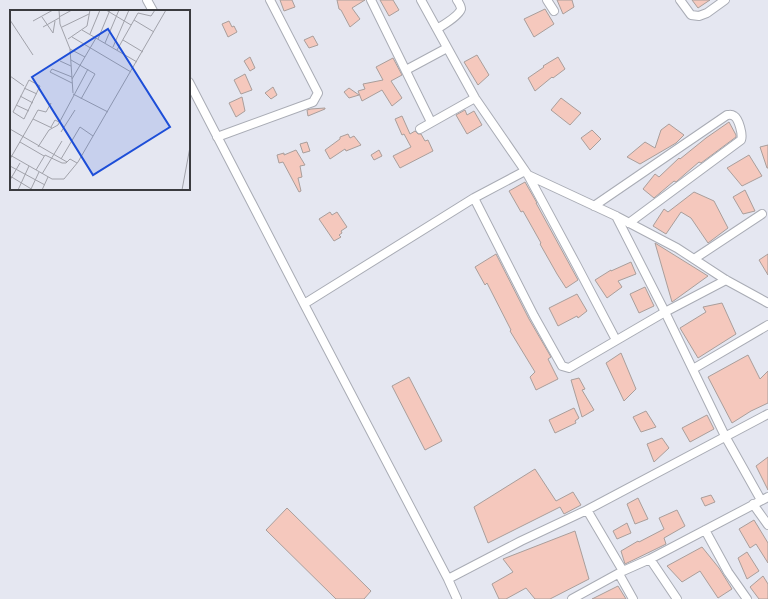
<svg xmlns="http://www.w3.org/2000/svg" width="768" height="599" font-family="'Golos Text',sans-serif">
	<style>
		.building { fill: #f5c8bd; stroke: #a99e9b }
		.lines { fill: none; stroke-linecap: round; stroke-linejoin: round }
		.minor-casing { stroke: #a9acb5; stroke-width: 10 }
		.minor { stroke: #fff; stroke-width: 8 }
		.inset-road { fill: none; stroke: #a1a2aa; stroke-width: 1 }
		.view { fill: #1d4ed8; fill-opacity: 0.15; stroke: #1d4ed8; stroke-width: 2 }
		.inset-edge { fill: none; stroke: #3a3b3f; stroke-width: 2 }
	</style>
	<rect width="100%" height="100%" fill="#e5e7f1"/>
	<!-- building -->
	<path class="building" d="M280,0H292L295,7L284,11Z
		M337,0H365L352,8L360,19L350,27L341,10L339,9Z
		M380,0H393L399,10L389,16Z
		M557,0H572L574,7L563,14Z
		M692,0H710L698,8Z
		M545,9L554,24L534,37L524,19Z
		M229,21L232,27L234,26L237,32L228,37L222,24Z
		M313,36L318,45L309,48L304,40Z
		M477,55L489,75L478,85L464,62Z
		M250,57L255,68L250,71L244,61Z
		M558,57L565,69L553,78L552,77L535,91L528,78L544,67L543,66Z
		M393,58L402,75L391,81L402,98L392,106L382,90L362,101L358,91L365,89L363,84L383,80L376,67Z
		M245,74L252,90L241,94L234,80Z
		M273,87L277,95L271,99L265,93Z
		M349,88L359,95L349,98L344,92Z
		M242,97L245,111L236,117L229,103Z
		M561,98L581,113L570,125L551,110Z
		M325,108V109L308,116L307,110L311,109Z
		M465,110L467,115L474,111L482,125L467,134L456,115Z
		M402,116L410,134L415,131L418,134H421L425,141L428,140L433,151L400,168L393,156L411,147L404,134L402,135L395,119Z
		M729,122L736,135V137L701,163L699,162L685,174L676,182L674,181L654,198L643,189L655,174L659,177L679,158L680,159L706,138Z
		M669,124L684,135L676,143L640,164L627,157L645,142L655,148L661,130Z
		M592,130L601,139L590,150L581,138Z
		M348,134L350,138L354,136L361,145L346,151L345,149L330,159L325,150L340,139V137Z
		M307,142L310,151L303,153L300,144Z
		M768,145V168H767L760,147Z
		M296,150L305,165L300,166L302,177L298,178L301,191L299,192L283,162L279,163L277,155L284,153V155Z
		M379,150L382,156L374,160L371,155Z
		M749,155L762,176L742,186L727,168Z
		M525,182L537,203H536L578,280L566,288L557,274L540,244L541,243L523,211L521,212L509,191Z
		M745,190L755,211L743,214L733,197Z
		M694,192L714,201L728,228L708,243L691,218L681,212L666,234L653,226L664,209L668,212Z
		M330,212L332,215L337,212L347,227L341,231L342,233L339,235L341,237L334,241L319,219Z
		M655,243L708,276L672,302Z
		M496,254L529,319L551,357L548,359L558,379L536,390L530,377L535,372L510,331L511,330L487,283L485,285L475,267Z
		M768,254V275L759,260Z
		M631,262L636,274L618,281L622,287L607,298L595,280L611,270V271Z
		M645,287L654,306L639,313L630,294Z
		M577,294L587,311L578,318L577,316L558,326L549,308Z
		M722,303L736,334L698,358L680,328L706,312L703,307Z
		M621,353L636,389L624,401L606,363Z
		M748,355L760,379L768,371V403L751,411L732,423L708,377Z
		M409,377L442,441L425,450L392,386Z
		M579,378L585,389L582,390L594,410L582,417L571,380Z
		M574,408L579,418L575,421L576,423L555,433L549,420Z
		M646,411L656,427L641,432L633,417Z
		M707,415L714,429L690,442L682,428Z
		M662,438L669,448L654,462L647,444Z
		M768,457V490L756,466Z
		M535,469L556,501L573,492L581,505L564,514L560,507L488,543L474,507Z
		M711,495L715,502L705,506L701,498Z
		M638,498L648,519L635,524L627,504Z
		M287,508L371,591L364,599H336L266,530Z
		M677,510L685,526L664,538L666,544L660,547L625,564L621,551L638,541L639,542L664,529L659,518Z
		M754,520L768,543V563L756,544L750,548L739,529Z
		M627,523L631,533L617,539L613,531Z
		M575,531L589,579L550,599H535L526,588L506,599H499L492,584L513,572L503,559Z
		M702,547L719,568L732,589L718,598L700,571L682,582L667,566Z
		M747,552L759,571L747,579L738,558Z
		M763,576L768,584V599H759L750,587Z
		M618,586L626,599H592Z"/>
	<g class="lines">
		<defs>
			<path id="minor" d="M147,0L153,11
				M371,0L431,122
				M421,0L475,98L528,175L576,264L616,340
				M547,0L554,11
				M680,0L691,15L699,16L707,13L725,0
				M437,29C443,25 459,16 461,9C461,6 459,3 457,0
				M406,70L447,48
				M189,82L304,304L448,579L457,599
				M420,129L475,98
				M217,137L313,102L318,93L270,0
				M528,175L616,216L677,248L726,280L768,303
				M474,198L534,316L562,366L569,368L665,312L726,280
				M594,206L727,115C730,115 731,114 734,116C739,119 743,135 741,140L629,223
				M616,216L665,312L725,436L761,500
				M694,259L762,214
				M304,304L474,198L525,171
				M693,369L768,325
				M753,504L768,525
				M587,510L623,571
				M705,530L728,572L747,599
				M650,559L677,599
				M619,574L633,599
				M448,579L521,541L587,510L768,414
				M572,599L623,571L650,559L768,497"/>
		</defs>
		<!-- minor casing -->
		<use href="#minor" class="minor-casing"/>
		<!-- minor -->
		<use href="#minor" class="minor"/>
	</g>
	<!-- overview -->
	<g transform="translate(10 10)">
		<rect width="180" height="180" fill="#e5e7f1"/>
		<path class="inset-road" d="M49,0L50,14L60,39L63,83M96,0L121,15M32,7L43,23L45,11M49,7L62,0M0,10L23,45M124,10L144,22M23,11L43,0M33,17L49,8M52,17L79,4M72,20L127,52M80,24L90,0M62,27L121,62M58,29L77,16L80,0M88,29L100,0M113,30L133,42M95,33L109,0M103,37L119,0M60,39L75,47M107,40L128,3L141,6L145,0M61,50L85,64L71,89M50,51L61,56M0,66L14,76M62,67L42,59L40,62L62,73M62,69L86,28M19,70L30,76L14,109L3,102ZM14,78L27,84M63,84L98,102M10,86L23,93M6,95L19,101M23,109L28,100L36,102L41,93M41,117L45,110L49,112M0,119L57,152M51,122L65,100M10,132L34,146M28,137L39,120L48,115L78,59M0,145L42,169H54L68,152L156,0M35,145L52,153H56L60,149L67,153M0,149L23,109L42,118M51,149L70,117L83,126M0,156L35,175M26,160L35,145M32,164L52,131M0,166L23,180M0,170L10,153M21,179L29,162M8,180L19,156M32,180L38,167M172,180L180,137"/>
		<path class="view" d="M98,19L160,117L83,165L22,67Z"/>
		<rect width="180" height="180" class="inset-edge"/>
	</g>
</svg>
